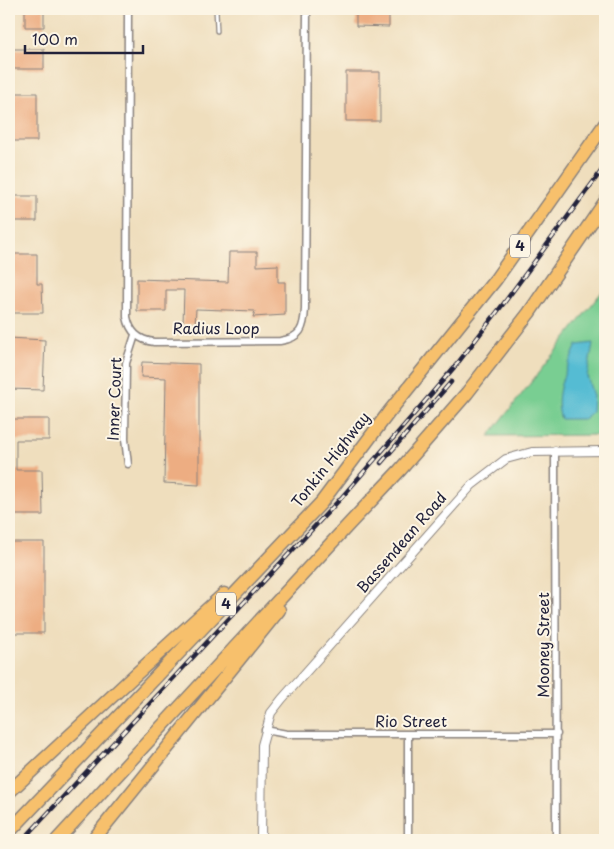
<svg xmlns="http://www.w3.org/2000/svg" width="614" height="849" font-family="'Playpen Sans',sans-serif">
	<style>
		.green { fill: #79ce92; stroke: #4e7866 }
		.water { fill: #55bcd3; stroke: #3c6f87 }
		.building { fill: #edad82 }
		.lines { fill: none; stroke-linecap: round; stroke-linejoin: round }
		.service-casing { stroke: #88807c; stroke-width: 5.5 }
		.minor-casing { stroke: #88807c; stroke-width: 9 }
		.tertiary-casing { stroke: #88807c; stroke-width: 10 }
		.motorway-casing { stroke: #88807c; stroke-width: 15 }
		.service { stroke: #fff; stroke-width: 3 }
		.minor { stroke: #fff; stroke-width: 6 }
		.tertiary { stroke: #fff; stroke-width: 8 }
		.motorway { stroke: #f7c06c; stroke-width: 12 }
		.rail-casing { stroke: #22223b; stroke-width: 4.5 }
		.rail { stroke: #fcf5e5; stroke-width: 2.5; stroke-dasharray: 8; stroke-linecap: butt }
		.labels { text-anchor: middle; stroke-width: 4; stroke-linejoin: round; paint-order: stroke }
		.shield { fill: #fcf5e5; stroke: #63616e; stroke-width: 1 }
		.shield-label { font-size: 14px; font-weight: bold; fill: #22223b }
		.street-label { font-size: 15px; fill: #22223b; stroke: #fcf5e5 }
	</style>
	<rect width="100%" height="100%" fill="#fcf5e5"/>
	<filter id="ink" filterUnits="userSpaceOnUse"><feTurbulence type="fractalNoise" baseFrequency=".02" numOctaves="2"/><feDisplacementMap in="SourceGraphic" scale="10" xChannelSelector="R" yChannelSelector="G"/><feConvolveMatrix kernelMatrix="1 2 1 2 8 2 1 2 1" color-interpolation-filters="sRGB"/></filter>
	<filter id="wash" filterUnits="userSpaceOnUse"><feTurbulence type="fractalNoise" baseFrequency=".0096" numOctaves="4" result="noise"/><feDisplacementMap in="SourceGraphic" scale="20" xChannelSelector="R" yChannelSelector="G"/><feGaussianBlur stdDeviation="1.12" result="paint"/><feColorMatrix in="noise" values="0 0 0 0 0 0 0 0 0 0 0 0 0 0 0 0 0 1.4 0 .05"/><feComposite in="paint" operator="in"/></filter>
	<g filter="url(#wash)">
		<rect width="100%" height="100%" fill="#efdebd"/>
		<!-- green -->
		<path class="green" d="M604,289L605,435L489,436Z"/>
		<!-- water -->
		<path class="water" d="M593,343L587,376L593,396L592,412L584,419H561C552,394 567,368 577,345Z"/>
		<g id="blocks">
			<!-- building -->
			<path class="building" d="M25,9H44V27H25Z
				M356,9H389V27L356,26Z
				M9,49H44V69H9Z
				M346,72H380V121H346Z
				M9,93H37V141H9Z
				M9,196H37V221H9Z
				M229,252H257V266L278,265V282H285V315L253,317L255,311L196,309L195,324H183L184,290H166V311H137V279L228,282Z
				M9,254H37V284H42L43,313H9Z
				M9,338L45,340L43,390L9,389Z
				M142,362L199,364V485L164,483L166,378L141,377Z
				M9,419H49V440H16V470H42L43,515H9Z
				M9,542H44V633H9Z"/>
		</g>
	</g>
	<g filter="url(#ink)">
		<use href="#blocks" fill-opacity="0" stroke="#88807c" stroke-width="1"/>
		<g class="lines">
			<defs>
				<path id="service" d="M216,9L217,31"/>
				<path id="minor" d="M128,9L127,317C130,332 138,340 154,342L280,341C301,338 304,328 305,309L307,9
					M555,450L556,840
					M128,464L125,439L126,363L135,335
					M265,730L287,734H557
					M408,734V840"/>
				<path id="tertiary" d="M261,840L262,745L271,713L282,699L472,485L506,459L532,452L605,451"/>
				<path id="motorway" d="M9,792L134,676L224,594
					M9,832L321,503L389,412L496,279L605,124
					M57,840L350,523L400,470L467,393L529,313L605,202
					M93,840L279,610"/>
			</defs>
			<!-- service casing -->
			<use href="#service" class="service-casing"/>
			<!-- minor casing -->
			<use href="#minor" class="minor-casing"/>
			<!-- tertiary casing -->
			<use href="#tertiary" class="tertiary-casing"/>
			<!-- motorway casing -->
			<use href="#motorway" class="motorway-casing"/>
			<!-- service -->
			<use href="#service" class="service"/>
			<!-- minor -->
			<use href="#minor" class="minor"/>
			<!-- tertiary -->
			<use href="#tertiary" class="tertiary"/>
			<!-- motorway -->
			<use href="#motorway" class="motorway"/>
			<defs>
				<path id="rail" d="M381,463L451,382
					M23,840L342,497L395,436L457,364L504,303L605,166"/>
			</defs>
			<!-- rail casing -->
			<use href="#rail" class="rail-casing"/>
			<!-- rail -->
			<use href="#rail" class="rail"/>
		</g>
	</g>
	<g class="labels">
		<!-- shield labels -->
		<g class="shield">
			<rect x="510" y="234.5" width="20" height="23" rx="4"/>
			<rect x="216" y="592.5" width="20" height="23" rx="4"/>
		</g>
		<g class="shield-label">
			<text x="520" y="251">4</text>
			<text x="226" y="609">4</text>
		</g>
		<!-- street labels -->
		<g class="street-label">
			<text x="216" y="334">Radius Loop</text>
			<text transform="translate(115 399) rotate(-88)" y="5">Inner Court</text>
			<text transform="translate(331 460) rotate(-52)" y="5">Tonkin Highway</text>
			<text transform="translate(402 543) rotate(-49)" y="5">Bassendean Road</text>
			<text transform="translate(544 645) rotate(-90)" y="5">Mooney Street</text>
			<text x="411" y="727">Rio Street</text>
		</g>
	</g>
	<!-- margin -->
	<rect width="614" height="849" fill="none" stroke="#fcf5e5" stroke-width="30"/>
	<!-- scale -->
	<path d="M25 45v8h118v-8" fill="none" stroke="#22223b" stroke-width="2.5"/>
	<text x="32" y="45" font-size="15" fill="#22223b" stroke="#fcf5e5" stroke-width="4" paint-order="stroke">100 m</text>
</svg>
